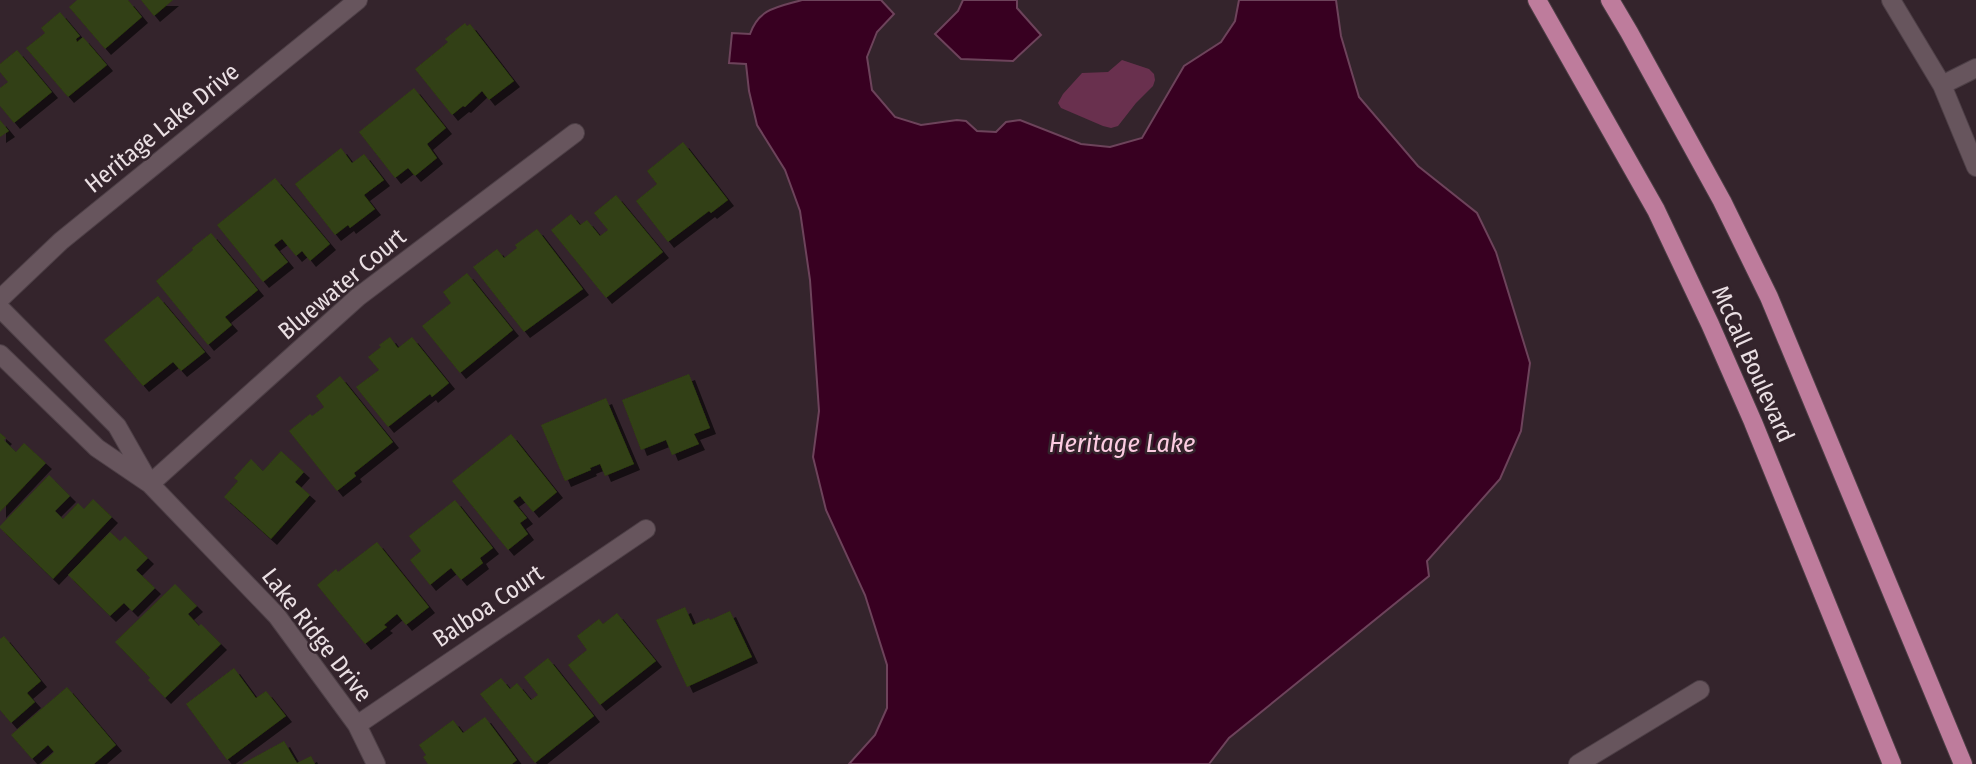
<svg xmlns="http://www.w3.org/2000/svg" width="1976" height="764" font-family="'Fira Sans Condensed',sans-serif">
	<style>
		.green { fill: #69304e }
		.water { fill: #380021; stroke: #6d435b; stroke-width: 2 }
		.building { fill: #304112; filter: url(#shadow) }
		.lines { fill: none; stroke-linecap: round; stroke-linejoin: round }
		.minor-casing { stroke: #4d3f46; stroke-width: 20 }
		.major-casing { stroke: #4d3f46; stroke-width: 20 }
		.minor { stroke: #67555d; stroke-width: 18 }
		.major { stroke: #be7c9c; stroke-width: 18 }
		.labels { text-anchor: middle; stroke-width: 5; stroke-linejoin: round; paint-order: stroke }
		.street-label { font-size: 24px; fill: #eadfe3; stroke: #34242c }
		.water-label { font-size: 26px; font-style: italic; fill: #fccbe1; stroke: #34242c }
	</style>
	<defs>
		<filter id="shadow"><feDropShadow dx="6" dy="6" stdDeviation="0" flood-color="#0009"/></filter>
	</defs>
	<rect width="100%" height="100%" fill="#34242c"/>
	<!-- green -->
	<path class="green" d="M1122,60L1149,69L1154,74L1155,80L1153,86L1136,103L1118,126L1111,128L1103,126L1061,108L1058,103L1063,94L1082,73L1108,72Z"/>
	<!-- water -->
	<path class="water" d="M802,0H881L894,14L877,32L867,57L872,90L895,117L921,125L957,120L966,121L977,131L996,132L1006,122L1020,120L1081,144L1110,147L1142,138L1184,66L1221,42L1235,21L1239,0H1336L1341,36L1359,97L1418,166L1477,213L1496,252L1530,363L1521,431L1500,479L1427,561L1429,576L1229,738L1209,764H849L875,735L887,708V665L865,595L826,510L813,457L819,411L810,280L800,211L785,170L757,125L749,91L746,64L729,63L732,33L750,34C759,8 778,7 802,0Z
		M963,0H1017V8L1041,35L1013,61L961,59L935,34L958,11Z"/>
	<!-- building -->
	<path class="building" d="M77,0H128L142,17L105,49L69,7Z
		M141,0H173L154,16Z
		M60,12L80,36L76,39L77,42L83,37L107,65L68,97L26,48L45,33L41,28Z
		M465,23L467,26L470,24L514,81L489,100L482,91L465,107L463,106L452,115L415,69L448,42L445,39Z
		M17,50L52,92L14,123L0,106V88L8,82L0,72V64Z
		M414,88L446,128L427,144L437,158L415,176L408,168L395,178L359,132Z
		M0,120L9,131L0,137Z
		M683,142L728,200L711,213L709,211L668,242L636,201L657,184L647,171Z
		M341,148L352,163L364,154L384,180L364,195L375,209L350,228L348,225L335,235L295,184Z
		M275,178L330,244L310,261L302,251L296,256L282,239L274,245L288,262L263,282L217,225Z
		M616,195L663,252L606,298L551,230L571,214L580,225L587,220L600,236L608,230L594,213Z
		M537,229L583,289L524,332L473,267L497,249L504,258L517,248L515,245Z
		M211,233L258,290L225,317L232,325L208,345L156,281L193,250L192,248Z
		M467,273L513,330L460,373L422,326L451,303L443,292Z
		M158,296L205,352L181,371L173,362L143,386L104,340Z
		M390,337L398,348L412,337L449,383L432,397L430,394L388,427L356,387L379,370L368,357L381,347L379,345Z
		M689,374L710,428L694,434L699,444L672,455L666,440L641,450L622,400Z
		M340,376L393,442L354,473L356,476L337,491L289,431L310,414L312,416L324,407L316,396Z
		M606,398L634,464L605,476L600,464L590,468L591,470L565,481L541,425Z
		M0,433L6,438L4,440L16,452L24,443L46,463L0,512Z
		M511,434L557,492L533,512L520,496L513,501L527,518L520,523L528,534L508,550L452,481Z
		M281,451L304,472L295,482L310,495L271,539L224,497L238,481L234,478L251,459L263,471Z
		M49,475L70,496L55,511L63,519L78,503L84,509L93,499L112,517L53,579L0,528V526Z
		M455,500L493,548L480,558L483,563L461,580L451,568L430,585L410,560L421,551L409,536Z
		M110,532L120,541L125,536L148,558L136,570L155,588L132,611L124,603L110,616L68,575Z
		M377,542L429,607L406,625L397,614L384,625L387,627L365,644L317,585L336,569L338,572Z
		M175,584L197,606L188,614L199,626L201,624L221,644L165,698L148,680L150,678L115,642Z
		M685,607L693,625L709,618L710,620L730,611L752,657L687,687L656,620Z
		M617,613L656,661L600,705L568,665L587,650L577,636L599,619L603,624Z
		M4,636L41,681L27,693L35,702L11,723L0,710V639Z
		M548,658L594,716L535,763L480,694L501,678L510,689L517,683L531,700L538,695L524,677Z
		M234,668L256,698L266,691L286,716L227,760L186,704Z
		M67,687L116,745L94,764H41L54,752L48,745L32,759L11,735Z
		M485,717L517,760L512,764H428L423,757L426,755L419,745L453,720L463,733Z
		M284,741L297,763L311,756L315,764H242Z"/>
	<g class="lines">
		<defs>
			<path id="minor" d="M1891,0L1942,85L1976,167
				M1942,85L1976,68
				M0,299L61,241L358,0
				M0,308L117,426L150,484L97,448L0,354
				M357,725L646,529
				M376,764L357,725L277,616L150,484L358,297L575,133
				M1578,764L1700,690"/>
			<path id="major" d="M1537,0L1656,210L1710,324L1753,422L1892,764
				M1610,0L1629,32L1722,201L1769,297L1963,764"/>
		</defs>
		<!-- minor casing -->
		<use href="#minor" class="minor-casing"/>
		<!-- major casing -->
		<use href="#major" class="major-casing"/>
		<!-- minor -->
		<use href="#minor" class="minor"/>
		<!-- major -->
		<use href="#major" class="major"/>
	</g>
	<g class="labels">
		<!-- street labels -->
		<g class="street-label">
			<text transform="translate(162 128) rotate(-39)" y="8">Heritage Lake Drive</text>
			<text transform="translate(342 284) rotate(-40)" y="8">Bluewater Court</text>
			<text transform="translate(1753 364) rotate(66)" y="8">McCall Boulevard</text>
			<text transform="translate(488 606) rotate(-34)" y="8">Balboa Court</text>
			<text transform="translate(317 635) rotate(52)" y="8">Lake Ridge Drive</text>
		</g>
		<!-- water labels -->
		<g class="water-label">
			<text x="1122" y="452">Heritage Lake</text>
		</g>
	</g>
</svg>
